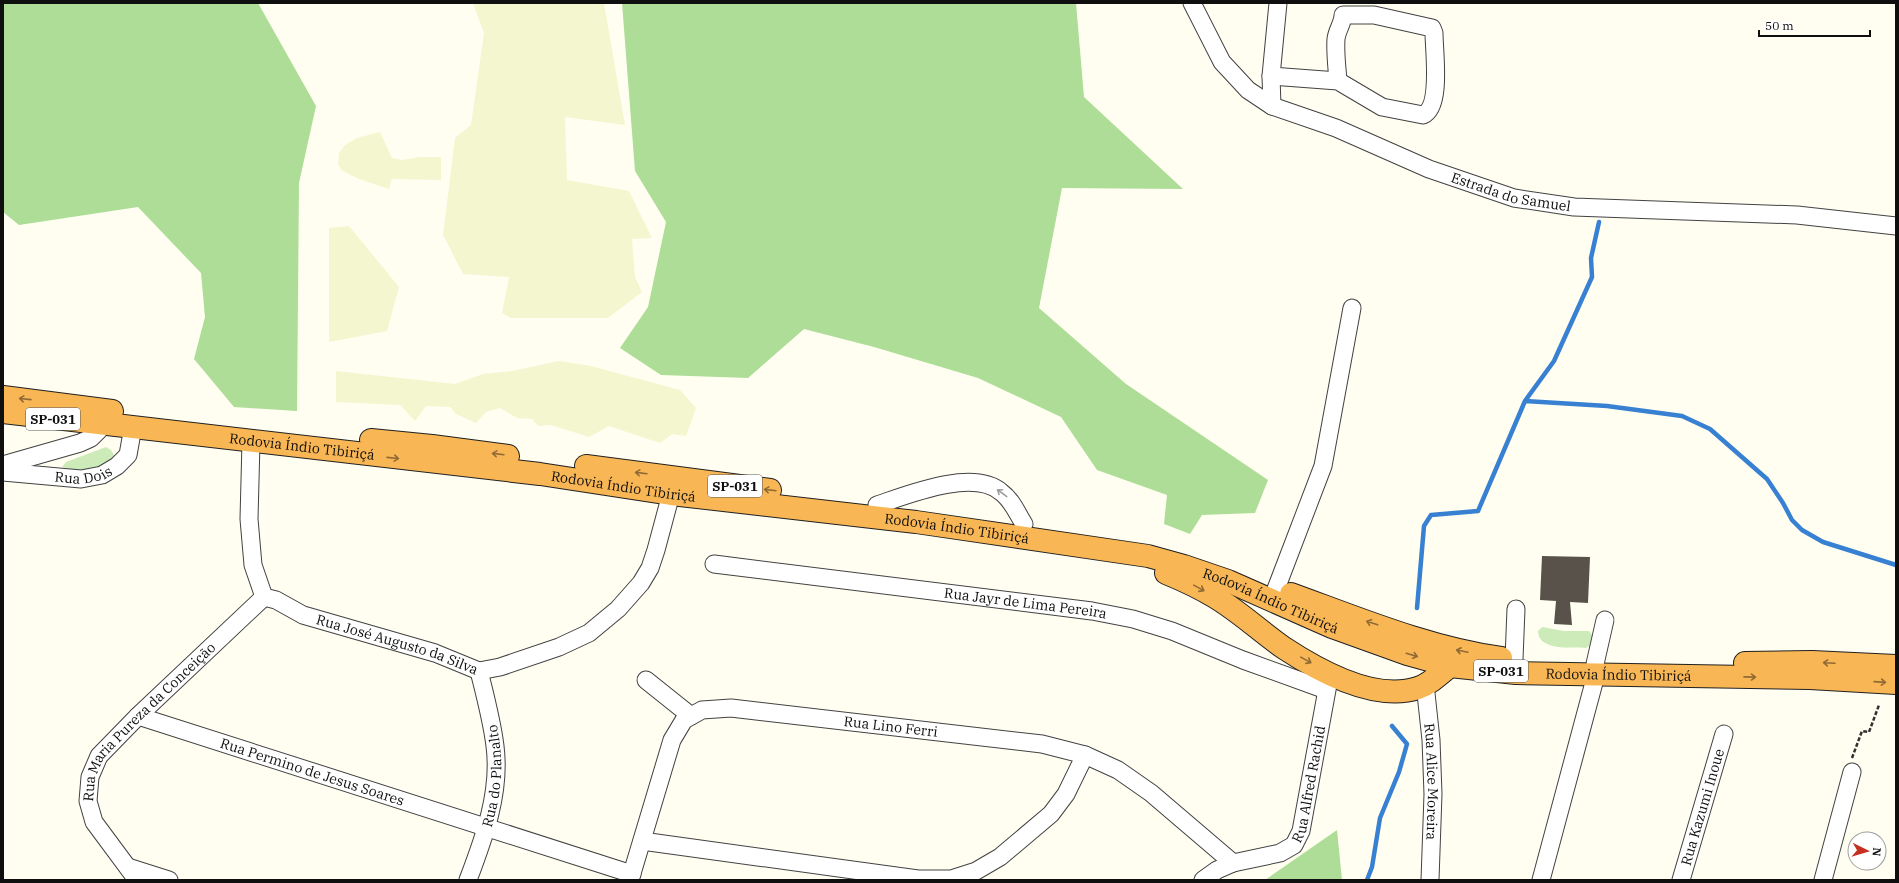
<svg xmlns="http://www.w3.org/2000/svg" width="1899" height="883" font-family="'IBM Plex Serif',serif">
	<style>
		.farmland { fill: #f4f6d0 }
		.green { fill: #ccebb9 }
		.forest { fill: #addd97 }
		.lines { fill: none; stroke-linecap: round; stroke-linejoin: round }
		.stream { stroke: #3880d2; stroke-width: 4.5 }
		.building { fill: #58524b }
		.minor-casing { stroke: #424242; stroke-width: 19 }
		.highway-casing { stroke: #202020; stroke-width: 24 }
		.path { stroke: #313131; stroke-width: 2.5; stroke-dasharray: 4 2; stroke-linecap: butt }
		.minor { stroke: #fff; stroke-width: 17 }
		.highway { stroke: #f9b655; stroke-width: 22 }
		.oneway { stroke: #906b36 }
		.oneway2 { stroke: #9f9f9f }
		.labels { text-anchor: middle; stroke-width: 4; stroke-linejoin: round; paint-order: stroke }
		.shield { fill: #fff; stroke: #575757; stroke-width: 1 }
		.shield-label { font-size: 13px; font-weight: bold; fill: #0f0f0f }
		.street-label { font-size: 14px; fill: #0f0f0f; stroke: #fff }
	</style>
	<rect width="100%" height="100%" fill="#fffef1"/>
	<!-- farmland -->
	<path class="farmland" d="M473,3H604L625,125L565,117L567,180L629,191L652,238L632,239L635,277L642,292L608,318H511L502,313L509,277L463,274L443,235L455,138L471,125L484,33Z
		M380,132L392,158L402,160L420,157H441V180L392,179L389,189L359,179L341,170L338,164L339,153L345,145L357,138Z
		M349,226L399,287L387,331L329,342V228Z
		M559,361L591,366L680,390L696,408L686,436L672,434L660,443L609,426L589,437L551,425L538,426L532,419L517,418L500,408L486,412L476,423L456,414L450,407L426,406L415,421L400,405L336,402V371L455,384L483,374L512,371Z"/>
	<!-- green -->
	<path class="green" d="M106,447L111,450L115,457C113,459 112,463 110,465C99,473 74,470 62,467L66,462Z
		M1542,627L1564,631H1589L1593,636L1591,645L1586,648C1572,647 1538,651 1538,631Z"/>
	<!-- forest -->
	<path class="forest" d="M3,3H258L316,106L299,183L297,411L234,407L194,359L205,317L201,273L138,207L19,225L3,212Z
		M622,3H1076L1084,97L1183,189L1062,188L1039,308L1126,384L1268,480L1255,513L1202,515L1190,534L1164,524L1167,495L1097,470L1061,417L978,378L874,347L804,329L748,378L661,375L620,348L648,307L666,222L635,171Z
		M1337,830L1342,880H1265Z"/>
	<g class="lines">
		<!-- stream -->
		<path class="stream" d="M1525,401L1607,406L1682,416L1710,429L1767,479L1783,503L1792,520L1802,530L1823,542L1896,565
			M1417,608L1424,526L1431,515L1478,511L1525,401L1554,361L1592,277L1591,258L1599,222
			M1367,880L1372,867L1380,818L1399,772L1407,744L1392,726"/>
	</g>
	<!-- building -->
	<path class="building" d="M1542,556L1590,557L1588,603L1570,602L1572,625L1554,624L1556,601L1540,600Z"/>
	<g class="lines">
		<defs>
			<g id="minor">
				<path id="s1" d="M1192,3L1222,62L1248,90L1272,106L1336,128L1429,169L1514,198L1574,207L1797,215L1896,226"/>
				<path d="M1271,76L1338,81L1382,107L1423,115C1442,107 1434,52 1434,33L1432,28L1374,15H1343C1343,23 1337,30 1336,39C1335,53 1337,67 1338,81"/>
				<path d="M1272,106L1271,76L1278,3"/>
				<path id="s2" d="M251,442L249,519L253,565L264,597L276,600L303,615L435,653L479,671L500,667L559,647L589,633L618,609L641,583L650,568L656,550L671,494"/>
				<path d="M3,465L80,443L91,438L104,425"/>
				<path id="s3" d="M3,472L81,479L102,475L117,466L128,455L133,427"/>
				<path d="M877,505C907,495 973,468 1001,492C1012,500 1017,513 1024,524"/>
				<path id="s4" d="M714,564L1092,611L1133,619L1172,631L1243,660L1326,690"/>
				<path d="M1276,589L1323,466L1352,308"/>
				<path d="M1514,659L1516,609"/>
				<path d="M1595,664L1605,620"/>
				<path d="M646,680L691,716"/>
				<path id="s5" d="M1425,684L1431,740L1433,794L1430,880"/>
				<path id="s6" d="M138,716L632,874"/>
				<path d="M642,841L918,879H951L976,871L1000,857L1051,814L1066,794L1085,755"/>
				<path d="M128,867L169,880"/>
				<path id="s7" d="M137,880L94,822L88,801L90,777L99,756L138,716L264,597"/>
				<path id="s8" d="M468,880C484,838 501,792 495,746C492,721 485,695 479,671"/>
				<path id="s9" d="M630,880L672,740L684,720L702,710L731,708L1042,744L1085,755L1118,770L1151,793L1233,863"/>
				<path id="s10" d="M1203,880L1217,870L1233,863L1280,853L1294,845L1301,831L1329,679"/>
				<path d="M1541,880L1596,675"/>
				<path id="s11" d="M1681,880L1724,734"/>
				<path d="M1823,880L1852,772"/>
			</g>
			<g id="highway">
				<path d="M3,397L112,411"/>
				<path id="s12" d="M3,412L540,474L671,494L916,522L1148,556L1184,566L1228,581L1332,627L1407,654L1450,666L1516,673L1810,678L1896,683"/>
				<path d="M371,440L432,446L508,456"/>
				<path d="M586,466L770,490"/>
				<path d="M1166,573C1183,580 1200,588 1215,597C1240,612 1261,632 1284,648C1319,671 1375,702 1418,688C1430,684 1440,674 1450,666"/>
				<path d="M1291,594C1360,619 1429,648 1501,658"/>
				<path d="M1745,663L1812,662L1896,666"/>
			</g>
		</defs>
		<!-- minor casing -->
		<use href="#minor" class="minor-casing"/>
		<!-- highway casing -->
		<use href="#highway" class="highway-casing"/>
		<!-- path -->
		<path class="path" d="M1852,758L1862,731L1869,732L1879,705"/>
		<!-- minor -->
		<use href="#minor" class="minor"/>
		<!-- highway -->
		<use href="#highway" class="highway"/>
	</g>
	<!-- one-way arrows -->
	<defs><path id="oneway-shaft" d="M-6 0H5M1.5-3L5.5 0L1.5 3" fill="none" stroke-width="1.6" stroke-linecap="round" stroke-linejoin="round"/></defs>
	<g class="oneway">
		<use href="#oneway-shaft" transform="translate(25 399) rotate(-174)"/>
		<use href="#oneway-shaft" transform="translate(498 454) rotate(-173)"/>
		<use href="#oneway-shaft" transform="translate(393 458) rotate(6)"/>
		<use href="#oneway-shaft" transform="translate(641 473) rotate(-173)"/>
		<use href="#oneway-shaft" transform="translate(770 490) rotate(-173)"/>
		<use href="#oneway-shaft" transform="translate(1199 588) rotate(29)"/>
		<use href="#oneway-shaft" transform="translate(1372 623) rotate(-162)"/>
		<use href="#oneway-shaft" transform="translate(1462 651) rotate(-168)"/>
		<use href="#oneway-shaft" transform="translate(1412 655) rotate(16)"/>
		<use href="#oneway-shaft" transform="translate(1306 660) rotate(29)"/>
		<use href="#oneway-shaft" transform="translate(1829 663) rotate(-177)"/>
		<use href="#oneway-shaft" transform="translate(1750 677) rotate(1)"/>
		<use href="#oneway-shaft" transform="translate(1880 682) rotate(4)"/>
	</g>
	<use class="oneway2" href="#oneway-shaft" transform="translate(1002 493) rotate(-143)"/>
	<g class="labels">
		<!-- shield labels -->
		<g class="shield">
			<rect x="26" y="408" width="54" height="22" rx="3"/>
			<rect x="708" y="475" width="54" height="22" rx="3"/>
			<rect x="1474" y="660" width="54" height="22" rx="3"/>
		</g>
		<g class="shield-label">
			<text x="53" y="424">SP-031</text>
			<text x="735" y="491">SP-031</text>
			<text x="1501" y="676">SP-031</text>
		</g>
		<!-- street labels -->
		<g class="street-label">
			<text dy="5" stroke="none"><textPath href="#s1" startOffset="388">Estrada do Samuel</textPath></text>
			<text dy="5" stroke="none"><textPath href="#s12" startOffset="301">Rodovia Índio Tibiriçá</textPath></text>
			<text dy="5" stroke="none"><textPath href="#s3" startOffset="81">Rua Dois</textPath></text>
			<text dy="5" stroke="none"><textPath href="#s12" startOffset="625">Rodovia Índio Tibiriçá</textPath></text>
			<text dy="5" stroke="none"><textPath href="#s12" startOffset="961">Rodovia Índio Tibiriçá</textPath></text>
			<text dy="5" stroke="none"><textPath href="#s12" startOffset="1285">Rodovia Índio Tibiriçá</textPath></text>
			<text dy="5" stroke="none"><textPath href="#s4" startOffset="314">Rua Jayr de Lima Pereira</textPath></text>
			<text dy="5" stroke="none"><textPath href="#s2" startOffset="299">Rua José Augusto da Silva</textPath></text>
			<text dy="5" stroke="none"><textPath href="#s12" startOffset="1645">Rodovia Índio Tibiriçá</textPath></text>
			<text dy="5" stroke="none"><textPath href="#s7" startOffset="197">Rua Maria Pureza da Conceição</textPath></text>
			<text dy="5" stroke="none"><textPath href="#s9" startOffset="380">Rua Lino Ferri</textPath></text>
			<text dy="5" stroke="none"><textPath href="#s6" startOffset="183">Rua Permino de Jesus Soares</textPath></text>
			<text dy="5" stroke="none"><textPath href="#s8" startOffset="108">Rua do Planalto</textPath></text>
			<text dy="5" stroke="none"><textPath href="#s5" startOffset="98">Rua Alice Moreira</textPath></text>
			<text dy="5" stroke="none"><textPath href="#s10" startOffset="162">Rua Alfred Rachid</textPath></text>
			<text dy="5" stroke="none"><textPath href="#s11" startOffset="76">Rua Kazumi Inoue</textPath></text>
		</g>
	</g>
	<!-- border -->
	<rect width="1899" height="883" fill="none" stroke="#0f0f0f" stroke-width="8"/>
	<!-- north arrow -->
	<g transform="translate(1867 851) rotate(95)"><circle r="19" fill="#ffffff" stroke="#9f9f9f"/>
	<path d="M0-3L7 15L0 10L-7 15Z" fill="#c53021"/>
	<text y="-6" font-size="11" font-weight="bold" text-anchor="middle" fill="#0f0f0f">N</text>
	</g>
	<!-- scale -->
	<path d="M1759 30v6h111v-6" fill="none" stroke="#0f0f0f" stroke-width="2"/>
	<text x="1765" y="30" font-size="12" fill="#0f0f0f" stroke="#ffffff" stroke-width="3" paint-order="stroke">50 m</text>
</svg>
